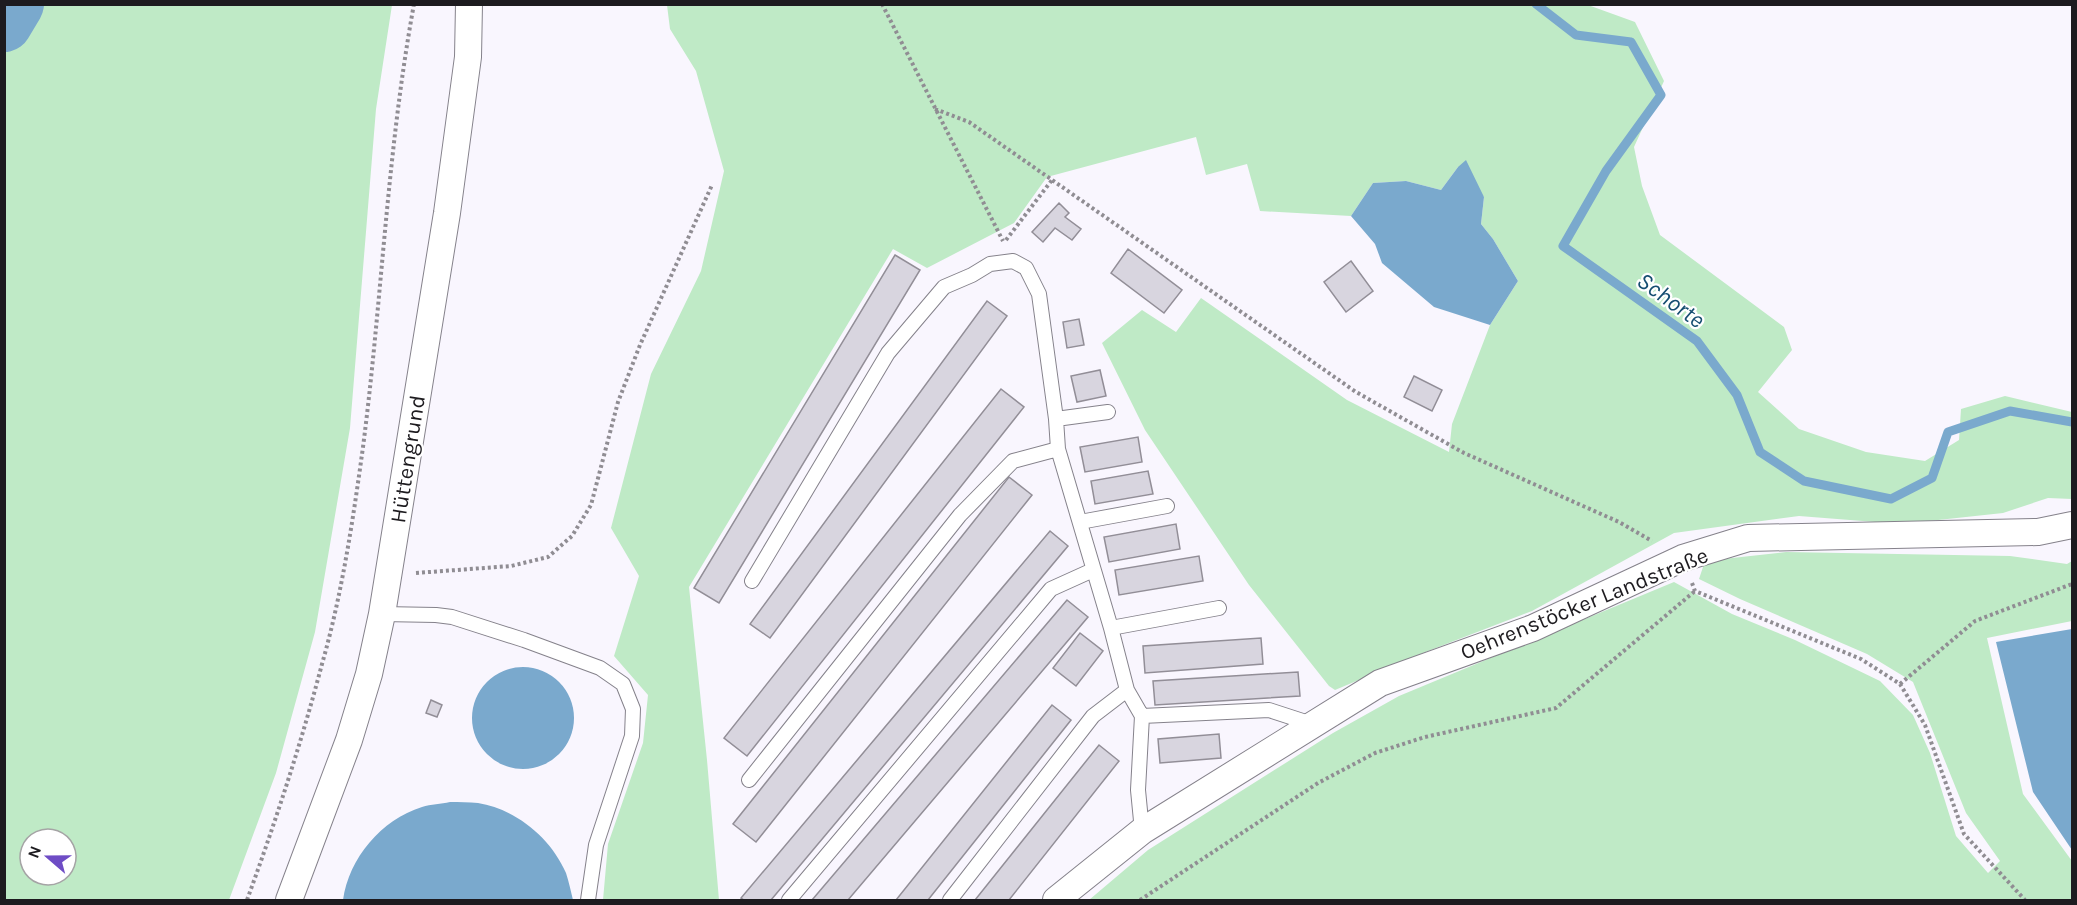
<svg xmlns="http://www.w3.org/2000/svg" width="2077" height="905" font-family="Karla,sans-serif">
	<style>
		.green { fill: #bfeac6; fill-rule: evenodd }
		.water { fill: #7aa9cd }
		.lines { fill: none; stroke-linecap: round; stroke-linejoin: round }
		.stream { stroke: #7aa9cd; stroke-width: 9 }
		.river { stroke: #7aa9cd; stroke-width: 56 }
		.building { fill: #d8d5df; stroke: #928e97; stroke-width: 1.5 }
		.service-casing { stroke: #85828b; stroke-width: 16 }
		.minor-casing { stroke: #85828b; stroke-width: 28 }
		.path { stroke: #908d93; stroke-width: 4; stroke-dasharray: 3 3; stroke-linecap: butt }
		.service { stroke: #fff; stroke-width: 14 }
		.minor { stroke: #fff; stroke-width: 26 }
		.labels { text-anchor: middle; stroke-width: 4.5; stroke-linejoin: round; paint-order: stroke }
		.street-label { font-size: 22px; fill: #1d1b1f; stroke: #fff }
		.water-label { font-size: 24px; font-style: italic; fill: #164e71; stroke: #fff }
	</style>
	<rect width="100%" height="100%" fill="#f9f6fe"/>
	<!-- green -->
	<path class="green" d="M5,4L392,5L376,109L350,428L315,632L276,773L229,900H5ZM30,839H66V875H30Z
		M667,5H1588L1635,22L1664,81L1634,147L1642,186L1660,235L1784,327L1792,350L1758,392L1799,429L1866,452L1925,461L1959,440L1961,409L2005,396L2072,412V499L2048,498L2003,513L1901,524L1799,516L1674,533L1532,611L1428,651L1335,690L1329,686L1249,585L1145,430L1102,343L1142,310L1176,332L1201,298L1347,400L1449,452L1452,424L1490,325L1518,281L1493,239L1481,224L1484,197L1458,167L1441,190L1406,181L1373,183L1351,216L1260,211L1247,164L1206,175L1196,137L1047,177L1014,223L927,268L893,249L689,587L707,760L719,900H603L608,844L643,743L648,695L614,656L639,576L611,528L651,374L701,271L724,171L696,71L670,29Z
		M1786,552L2010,556L2067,564L2072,561V621L1987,638L2023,794L2072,861V900H1089L1148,850L1333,733L1399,696L1674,582L1732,614L1795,640L1880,681L1913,715L1930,753L1956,836L1988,873L2000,861L1966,813L1913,682L1867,654L1740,599L1699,579L1705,561Z"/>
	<!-- water -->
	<path class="water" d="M1466,160L1484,197L1481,224L1493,239L1518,281L1490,325L1434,307L1382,263L1375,244L1351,216L1373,183L1406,181L1441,190L1458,167Z
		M2072,629V850L2033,792L1996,642Z
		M472 718a51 51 0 1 1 102 0a51 51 0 1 1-102 0Z
		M450,802C459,802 469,802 478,803C516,809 551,838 566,873C569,882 571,892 573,900H343C349,858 381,820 422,807C431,804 441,804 450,802Z"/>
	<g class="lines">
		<!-- stream -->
		<path class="stream" d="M1536,4L1576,35L1631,42L1661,95L1606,171L1563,246L1697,341L1737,395L1760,452L1804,481L1891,499L1932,478L1948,432L2010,411L2072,422"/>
		<!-- river -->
		<path class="river" d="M4,24L16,4"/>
	</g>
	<!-- building -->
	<path class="building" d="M1059,203L1069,213L1065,217L1081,229L1072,240L1055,228L1043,242L1032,232Z
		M1128,249L1182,290L1164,313L1111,273Z
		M895,255L920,270L719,603L694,588Z
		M1351,261L1373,291L1346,312L1324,282Z
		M987,301L1007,316L770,638L750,624Z
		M1079,319L1084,345L1067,348L1063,322Z
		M1100,370L1106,396L1077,402L1071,376Z
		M1414,376L1442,390L1432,411L1404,397Z
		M1001,389L1024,407L747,756L724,738Z
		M1138,437L1142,462L1085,472L1080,447Z
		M1148,471L1153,494L1095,504L1091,481Z
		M1009,477L1032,495L756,842L733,824Z
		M1176,524L1180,549L1109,562L1104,537Z
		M1050,531L1068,546L771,900H744L741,898Z
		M1199,556L1203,581L1119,595L1115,570Z
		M1067,600L1088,617L848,900H812Z
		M1080,633L1103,651L1076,686L1053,668Z
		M1261,638L1263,664L1145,673L1143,646Z
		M1298,672L1300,696L1155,705L1153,681Z
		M431,700L442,705L437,717L426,713Z
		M1052,705L1071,720L928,900H896Z
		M1219,734L1221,758L1160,763L1158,739Z
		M1099,745L1119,761L1009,900H975Z"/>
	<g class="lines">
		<defs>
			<path id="service" d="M1056,419L1108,412
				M1080,522L1167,506
				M752,581L888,353L944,287L972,275L990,264L1013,261L1026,268L1039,294L1056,419L1058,449L1111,628L1127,690L1142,716L1138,790L1142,831
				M382,614L436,615L452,617L524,640L600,668L623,684L633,709L632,736L596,845L588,900
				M1111,628L1219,608
				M1142,716L1269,710L1312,724
				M749,780L960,515L1013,461L1058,449
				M789,900L1051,589L1093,570
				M950,900L1093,716L1127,690"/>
			<path id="minor" d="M289,900L349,740L369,674L382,614L447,213L468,57L469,4
				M1056,900L1142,831L1380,683L1533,628L1683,558L1748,538L2038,532L2072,525"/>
		</defs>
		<!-- service casing -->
		<use href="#service" class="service-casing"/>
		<!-- minor casing -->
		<use href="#minor" class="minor-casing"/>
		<!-- path -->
		<path class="path" d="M882,4L1003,241
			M935,109L969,122L1356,392L1464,453L1619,522L1652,541
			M1006,240L1052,180
			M416,573L511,566L548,557L572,536L591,505L618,402L640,345L712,185
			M1692,583L1695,591L1861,659L1900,684L1925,725L1964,834L2025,900
			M1900,684L1975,621L2072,584
			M247,900C275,823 301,744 322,664C342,594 353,520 363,447C382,300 387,151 414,4
			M1140,900L1318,783L1375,753L1425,737L1556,708L1695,591"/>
		<!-- service -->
		<use href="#service" class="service"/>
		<!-- minor -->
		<use href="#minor" class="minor"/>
	</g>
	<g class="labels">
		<!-- street labels -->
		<g class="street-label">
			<text transform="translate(407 459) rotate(-81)" y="8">Hüttengrund</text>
			<text transform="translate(1584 603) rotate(-22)" y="8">Oehrenstöcker Landstraße</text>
		</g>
		<!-- water labels -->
		<g class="water-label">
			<text transform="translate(1671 300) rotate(36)" y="8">Schorte</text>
		</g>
	</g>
	<!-- border -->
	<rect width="2077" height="905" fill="none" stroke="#1d1b1f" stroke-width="12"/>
	<!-- north arrow -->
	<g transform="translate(48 857) rotate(290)"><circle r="28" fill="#ffffff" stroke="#a5a4a5" stroke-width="1.5"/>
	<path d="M0-4.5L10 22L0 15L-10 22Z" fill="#6e4cc5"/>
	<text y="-9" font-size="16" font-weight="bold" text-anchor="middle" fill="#1d1b1f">N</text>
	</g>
</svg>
